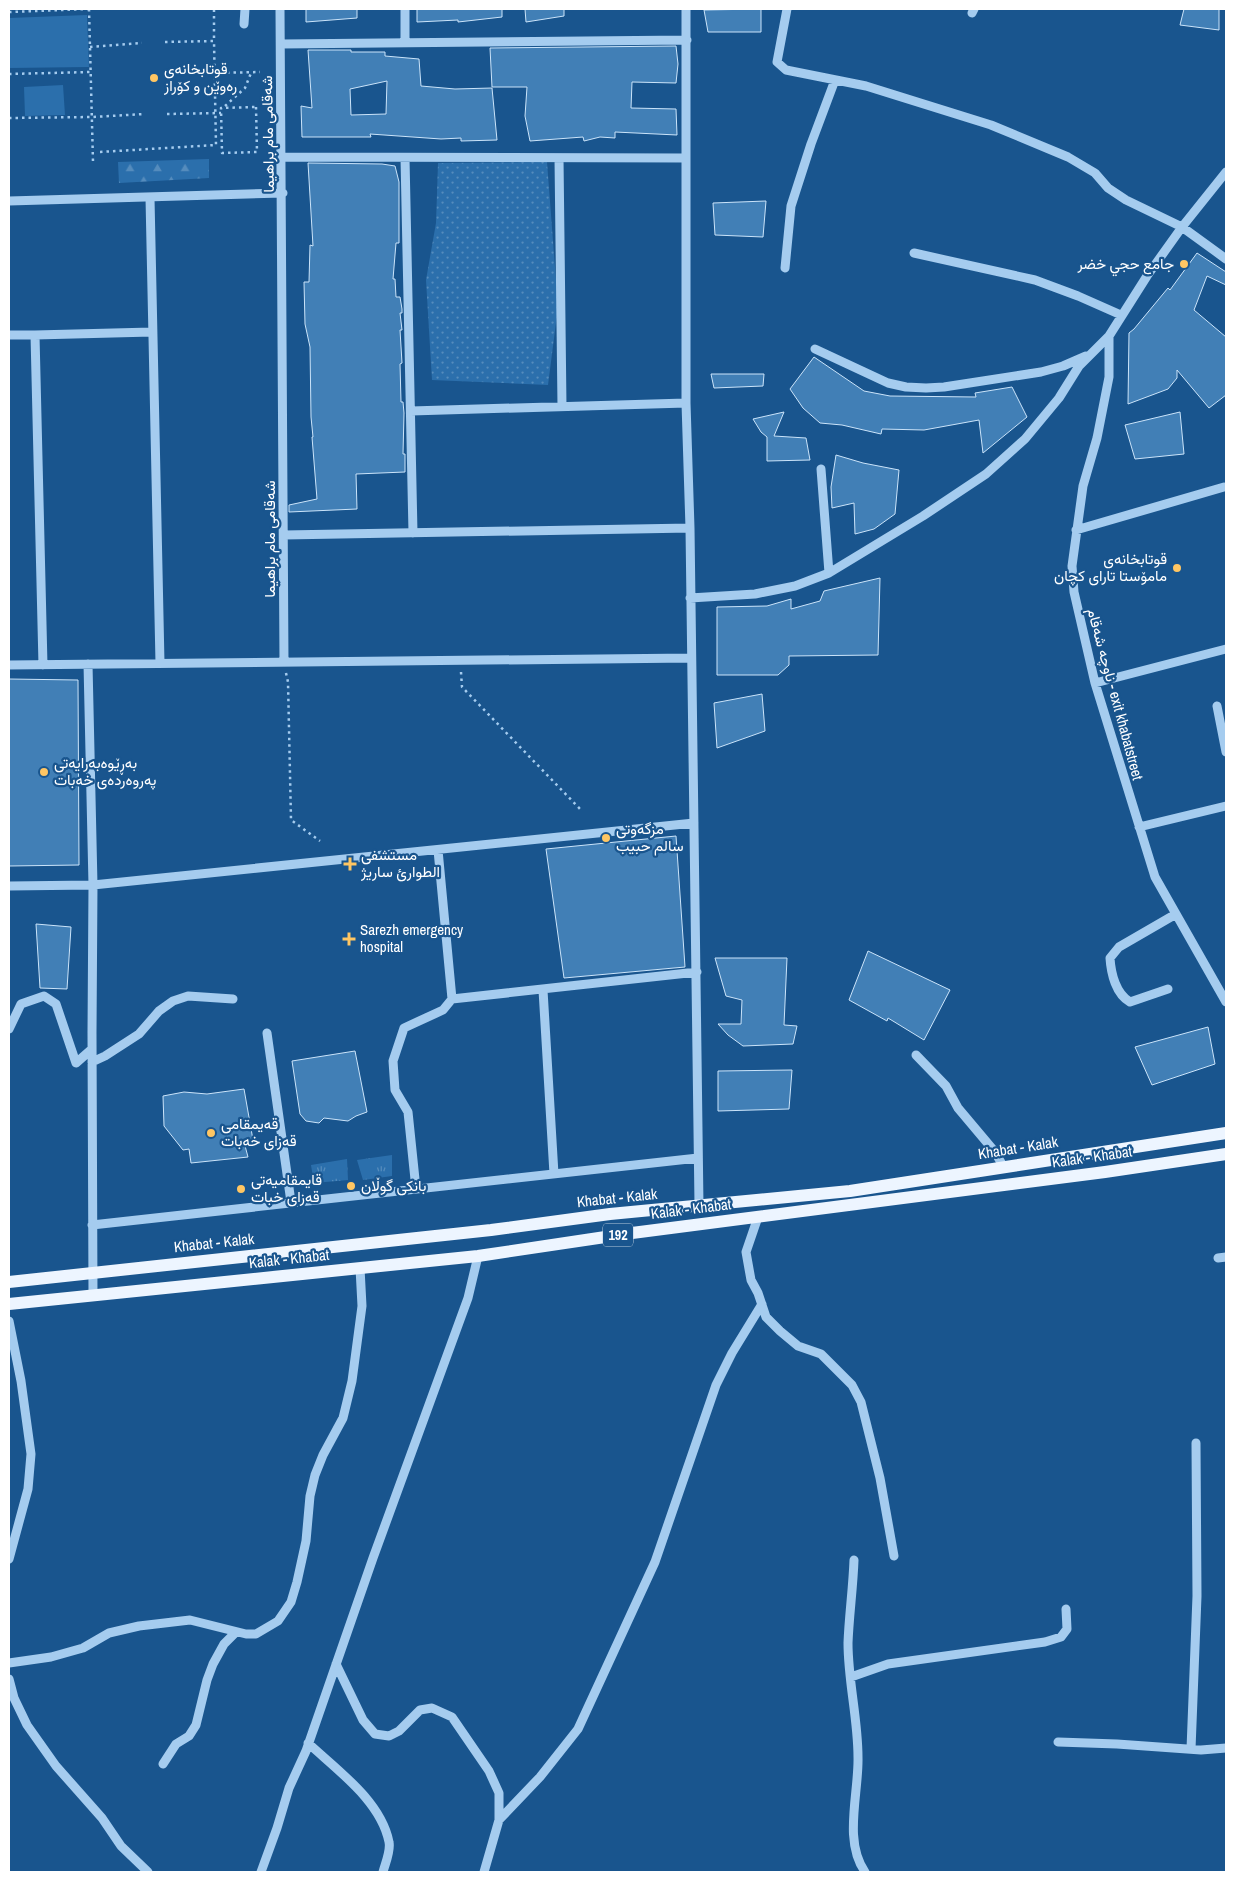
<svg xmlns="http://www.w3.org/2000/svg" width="1235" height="1881" font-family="'Archivo Narrow',Vazirmatn,sans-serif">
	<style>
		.grass { fill: url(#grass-tufts) }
		.forest { fill: url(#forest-firs) }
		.park { fill: url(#park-dots) }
		.pitch { fill: #2b6fac }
		.building { fill: #417fb6; stroke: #cbe4fa; fill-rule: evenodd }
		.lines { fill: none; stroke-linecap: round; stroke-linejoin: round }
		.path { stroke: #a5ccef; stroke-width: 2.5; stroke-dasharray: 2.5 4; stroke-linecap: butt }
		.minor { stroke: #a5ccef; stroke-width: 9 }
		.major { stroke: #edf5ff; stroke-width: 12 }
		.poi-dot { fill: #ffc663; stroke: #19558e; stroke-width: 2 }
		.labels { text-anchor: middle; stroke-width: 4.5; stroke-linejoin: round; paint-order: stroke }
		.shield { fill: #19558e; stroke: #baccdd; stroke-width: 1 }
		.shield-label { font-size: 14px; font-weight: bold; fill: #fff }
		.poi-label { font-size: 15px; fill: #fff; stroke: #19558e; text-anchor: start }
		.street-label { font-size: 15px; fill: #fff; stroke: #19558e }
	</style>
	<defs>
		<pattern id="grass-tufts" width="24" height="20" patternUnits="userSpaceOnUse" patternTransform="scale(1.25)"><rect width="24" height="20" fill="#2b6fac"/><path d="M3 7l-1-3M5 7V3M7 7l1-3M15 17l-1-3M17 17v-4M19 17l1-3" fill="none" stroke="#558cbd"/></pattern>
		<pattern id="forest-firs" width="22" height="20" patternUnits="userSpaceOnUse" patternTransform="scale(1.25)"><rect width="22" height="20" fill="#2b6fac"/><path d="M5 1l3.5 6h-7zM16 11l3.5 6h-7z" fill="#558cbd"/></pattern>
		<pattern id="park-dots" width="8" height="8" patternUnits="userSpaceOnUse" patternTransform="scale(1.25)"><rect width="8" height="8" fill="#2b6fac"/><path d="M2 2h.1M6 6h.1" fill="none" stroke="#558cbd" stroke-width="1.8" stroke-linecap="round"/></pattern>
	</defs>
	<rect width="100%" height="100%" fill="#19558e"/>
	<!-- grass -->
	<path class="grass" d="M392,1155V1176L363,1180L357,1160Z
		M347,1159L348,1180L314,1183L311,1165Z"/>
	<!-- forest -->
	<path class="forest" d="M209,159V178L119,183L118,162Z"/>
	<!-- park -->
	<path class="park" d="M547,162L558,307L548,385L432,380L426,280L436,223L438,163Z"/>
	<!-- pitch -->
	<path class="pitch" d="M87,15L89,67L9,68V18Z
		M63,85L65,115L25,116L24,87Z"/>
	<!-- building -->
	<path class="building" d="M306,9H357V18L306,22Z
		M417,9H502V17L458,22V20L417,22Z
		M525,9H564V16L526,22Z
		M761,9V32H708L704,10Z
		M1184,9H1219V30L1180,25Z
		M676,46L678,64L676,83L632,82L631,108L676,109L677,135L615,132V138L600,137L584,141L583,137L530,141L525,116L527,87H492L490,48Z
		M308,50H351V52H385V56L419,59L421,86L455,89L492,88L497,140L461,141V138L441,139L370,134L371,137H302L301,106L312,108ZM387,81L386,114L351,115L350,89Z
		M308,163L382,164L395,166L399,182V243H396L393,279H395L396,297H400L402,309V313H400L402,330H400L402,363L400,364L401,402H403L404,413L403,454H405V472L356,474L357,509L289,512V505L317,499L312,437H313L311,417L310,347L305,324L304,282H309L310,245L313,246Z
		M766,201L763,237L715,235L713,203Z
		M1197,253L1226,272V285L1207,276L1194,310L1226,337V395L1209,408L1177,370V378L1168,389L1128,404L1129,333L1134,329L1168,288L1170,290Z
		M814,357L864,391L890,396L976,397L975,393L1012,387L1027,417L983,453L979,420L924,430L882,429L881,434L842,425L820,423L803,408L790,389Z
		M711,374H764L763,386L714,388Z
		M784,412L774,436L806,438L810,460L767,461V437L761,432L753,419Z
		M1180,412L1184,454L1135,459L1125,425Z
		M836,455L863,463L899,470L895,514L874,529L855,534L854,503L832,508L831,487Z
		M880,578L878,655L789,656V665L778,675H717V607L767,606L791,599V609L820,601L824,591Z
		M9,679L78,680L79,865L9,866Z
		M762,694L765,731L717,748L714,703Z
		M676,836L685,967L564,978L546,849Z
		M36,924L71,927L67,989L40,988Z
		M868,951L950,990L924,1040L888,1018L887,1021L849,1000Z
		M715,958H787L784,1025L797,1026L793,1044L743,1046L728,1035L718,1024H741L742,1000L726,996Z
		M1208,1027L1215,1064L1152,1085L1135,1047Z
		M355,1051L367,1112L356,1116L348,1121L324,1118L319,1123L306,1121L300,1114L292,1061Z
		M792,1070L789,1109L718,1111V1071Z
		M244,1089L253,1140L244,1142L248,1157L191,1163L189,1149L183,1150L164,1126L163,1096L184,1092L207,1094Z"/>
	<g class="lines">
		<!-- path -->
		<path class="path" d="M89,9L93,162
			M9,12L89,9
			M165,42L214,41V9
			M90,47L142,43
			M214,73L260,72
			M9,74L91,72
			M225,106L245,88L251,73
			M256,107L257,152L222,153L221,108Z
			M167,114L221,113
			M9,118L92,117L145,114
			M100,152L216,145L214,41
			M461,672L462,687L582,811
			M286,673L288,682L291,820L320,841"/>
		<!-- minor -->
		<path class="minor" d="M280,9L284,662
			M405,9V43
			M686,9V403L690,528L699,1205
			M787,9L777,62L786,70L866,86L991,125L1068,157L1095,173L1108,188L1126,200L1182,227L1226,259
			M972,13L974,9
			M244,24L245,9
			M281,44L687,40
			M281,157L685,158
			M405,158L413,533
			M559,158L562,406
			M1226,172L1182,227L1147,276L1109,336V377L1097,438L1083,486L1072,566L1074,592L1095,683L1155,877L1226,1002
			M150,198L160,663
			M9,201L283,193
			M914,253L1035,280L1078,296L1121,315
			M785,268L791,206L811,144L835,80
			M9,335H35
			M815,349L888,383L906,387L926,388L944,387L1041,372L1063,366L1086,356
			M411,411L686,403
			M821,469L829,573
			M1076,530L1224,487
			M284,535L690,528
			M690,598L755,594L795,586L829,573L923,516L986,474L1025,439L1059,398L1079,366L1109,336
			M88,664L93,885L92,1033L93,1296
			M9,665L691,658
			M43,665L35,335L152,332
			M1095,683L1226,649
			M1217,706L1226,752
			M1139,827L1226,806
			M9,886L93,885L694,823
			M1168,989L1130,1002C1116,994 1111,974 1110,958L1119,947L1176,914
			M543,990L554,1174
			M452,999L697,972
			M9,1029L21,1004L44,996L56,1004L76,1063L92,1049
			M267,1033L291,1202
			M916,1055L946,1086L958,1108L995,1152L1003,1166
			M92,1062L105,1056L139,1034L159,1011L173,1001L188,996L233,999
			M416,1189L408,1112L395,1090L393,1061L404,1028L443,1010L452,999L438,850
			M758,1217L746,1252L751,1280L758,1293L766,1317L780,1331L798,1346L821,1354L852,1385L861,1402L880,1478L894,1556
			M92,1225L698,1158
			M1218,1258L1226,1257
			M9,1321L21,1381L31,1454L28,1489L9,1559
			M854,1560C853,1588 849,1616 848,1643C848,1681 858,1719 858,1757C859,1793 843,1841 865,1872
			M9,1663L51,1657L83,1648L109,1633L139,1626L190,1620L246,1634H256L278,1621L291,1602L297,1582L306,1541L310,1496L315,1475L323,1455L343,1418L352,1381L362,1306L360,1268
			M336,1664L363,1720L375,1734L389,1736L399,1731L420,1710L432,1708L452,1717L489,1771L499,1793V1820
			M851,1677L888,1664L1045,1642L1061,1637L1067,1629L1066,1609
			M9,1679L14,1698L27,1725L56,1766L102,1818L121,1846L148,1872
			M1058,1742L1117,1744L1201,1750L1226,1748
			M308,1743C337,1770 381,1801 389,1842C391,1851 385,1864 383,1872
			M1191,1749L1197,1596L1196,1443
			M163,1764L176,1744L189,1736L196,1725L207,1680L213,1664L224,1644L236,1632
			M261,1872L277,1828L289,1788L306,1751L373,1558L468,1298L478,1256
			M484,1872L499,1820L540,1777L578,1729L655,1562L716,1385L732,1353L762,1304"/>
		<!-- major -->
		<path class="major" d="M9,1282L491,1230L610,1214L850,1191L1226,1133
			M9,1304L478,1256L632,1233L1105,1172L1226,1154"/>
	</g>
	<!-- markers -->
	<g class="poi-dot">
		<circle cx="154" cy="78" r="5"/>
		<circle cx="1184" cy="264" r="5"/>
		<circle cx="1177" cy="568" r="5"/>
		<circle cx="44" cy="772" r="5"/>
		<circle cx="606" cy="838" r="5"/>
		<path d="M347.5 856.5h5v5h5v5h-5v5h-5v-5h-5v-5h5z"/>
		<path d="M346.5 931.5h5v5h5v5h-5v5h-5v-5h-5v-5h5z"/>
		<circle cx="211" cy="1133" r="5"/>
		<circle cx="351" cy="1186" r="5"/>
		<circle cx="241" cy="1189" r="5"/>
	</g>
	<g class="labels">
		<!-- shield labels -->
		<rect class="shield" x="603" y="1223.5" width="30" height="23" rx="4"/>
		<g class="shield-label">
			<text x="618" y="1240">192</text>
		</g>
		<!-- poi labels -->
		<g class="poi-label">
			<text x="164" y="74">قوتابخانەی<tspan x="164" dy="17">رەوێن و کۆراز</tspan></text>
			<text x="1174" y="269" text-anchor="end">جامع حجي خضر</text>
			<text x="1167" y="564" text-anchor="end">قوتابخانەی<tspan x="1167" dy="17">مامۆستا تارای کچان</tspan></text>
			<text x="54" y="768">بەڕێوەبەرایەتی<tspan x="54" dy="17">پەروەردەی خەبات</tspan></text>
			<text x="616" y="834">مزگەوتی<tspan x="616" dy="17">سالم حبیب</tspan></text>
			<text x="361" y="860">مستشفى<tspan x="361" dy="17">الطوارئ ساريژ</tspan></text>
			<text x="360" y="935">Sarezh emergency<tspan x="360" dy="17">hospital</tspan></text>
			<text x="221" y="1129">قەیمقامی<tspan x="221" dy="17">قەزای خەبات</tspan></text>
			<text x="251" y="1185">قایمقامیەتى<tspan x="251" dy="17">قەزای خبات</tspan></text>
			<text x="361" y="1191">بانکی گوڵان</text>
		</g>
		<!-- street labels -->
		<g class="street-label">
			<text transform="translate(268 134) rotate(-91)" y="5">شەقامی مام براهیما</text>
			<text transform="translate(270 539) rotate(-90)" y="5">شەقامی مام براهیما</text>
			<text transform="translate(1115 694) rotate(75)" y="5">ناوچە شەقام - exit khabatstreet</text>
			<text transform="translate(1018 1148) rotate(-9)" y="5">Khabat - Kalak</text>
			<text transform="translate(1092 1157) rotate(-8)" y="5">Kalak - Khabat</text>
			<text transform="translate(617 1198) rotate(-6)" y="5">Khabat - Kalak</text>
			<text transform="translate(691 1209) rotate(-7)" y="5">Kalak - Khabat</text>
			<text transform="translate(214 1243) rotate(-6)" y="5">Khabat - Kalak</text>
			<text transform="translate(289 1259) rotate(-6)" y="5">Kalak - Khabat</text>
		</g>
	</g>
	<!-- border -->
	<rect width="1235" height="1881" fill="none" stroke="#ffffff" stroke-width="20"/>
</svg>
